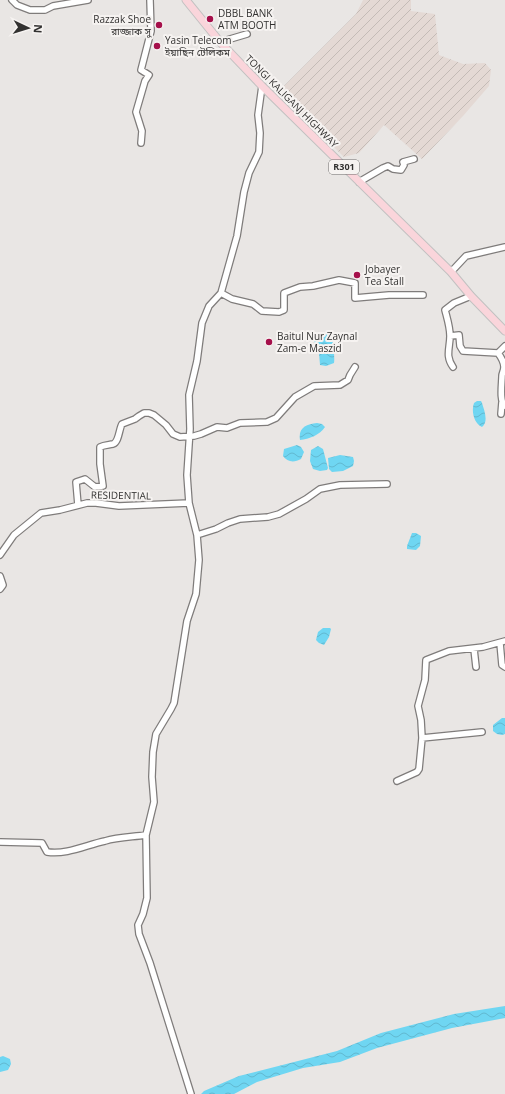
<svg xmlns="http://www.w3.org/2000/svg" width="505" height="1094" font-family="'Open Sans','Noto Sans Bengali',sans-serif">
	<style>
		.industrial { fill: url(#industrial-furrows) }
		.water { fill: url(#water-waves) }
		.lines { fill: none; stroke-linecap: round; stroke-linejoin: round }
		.minor-casing { stroke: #7f7c7b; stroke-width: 8 }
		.major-casing { stroke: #c2c1c1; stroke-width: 9 }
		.minor { stroke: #fff; stroke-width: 5.5 }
		.major { stroke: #fad5db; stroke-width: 7 }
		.poi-dot { fill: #a50f4a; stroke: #f6f3f1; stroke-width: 1.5 }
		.labels { text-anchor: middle; stroke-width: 4; stroke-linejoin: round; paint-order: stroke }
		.shield { fill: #f6f3f1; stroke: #6d6b6a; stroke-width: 1 }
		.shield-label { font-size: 9px; font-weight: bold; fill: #323130 }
		.poi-label { font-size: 10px; fill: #323130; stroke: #f6f3f1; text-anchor: start }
		.street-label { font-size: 10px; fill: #323130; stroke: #f6f3f1 }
	</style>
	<defs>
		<pattern id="industrial-furrows" width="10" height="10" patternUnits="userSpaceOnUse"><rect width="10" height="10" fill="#e4d9d4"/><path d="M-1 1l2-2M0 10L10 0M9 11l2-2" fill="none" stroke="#c4bbb6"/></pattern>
		<pattern id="water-waves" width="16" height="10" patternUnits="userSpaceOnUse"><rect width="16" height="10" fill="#6fd6f2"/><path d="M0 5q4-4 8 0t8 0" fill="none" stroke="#61b8d0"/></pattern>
	</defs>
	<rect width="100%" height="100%" fill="#e9e6e4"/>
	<!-- industrial -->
	<path class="industrial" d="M363,0H411V11L435,14L439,55L463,64L485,63L491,70L489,86L463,116L422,159L384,125L359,153L344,157L278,92L356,14Z"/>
	<!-- water -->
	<path class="water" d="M326,334L332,336C333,341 335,358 334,363L326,366L320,365L319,353L314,341L321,335Z
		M477,401H481L482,403C484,410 489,421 482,427C474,424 471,411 474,403Z
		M317,423L322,424L325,427C320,435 309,439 300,440C298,428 306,424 317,423Z
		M297,445L301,447L304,452L301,459C294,463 287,462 283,456L284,449Z
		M318,446L323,449L328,468L327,470L320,471L313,469L310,461L311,450Z
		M340,455L353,457L354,461L353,466L343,471L332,472L329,469L328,458Z
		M412,533H416L421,536L420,546L416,550L407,549V546Z
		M323,628H330L331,629L329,637L324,645L319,643L316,640L318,632Z
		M502,718H505V734L502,735L497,734L493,731V725Z
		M505,1006V1018L452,1028L377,1048L340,1062L303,1068L257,1082L234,1094H201L204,1091L239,1076L337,1051L381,1033L454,1014Z
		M3,1056L10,1059L11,1064L8,1070L0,1072V1057Z"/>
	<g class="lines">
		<defs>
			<path id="minor" d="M12,0L17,5L30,10H45L53,6L88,0
				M220,42L247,34
				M141,143L142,131L136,112L145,81L149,75L141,70L151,31L150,0
				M359,182L383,168L388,166L393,169L401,170L404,165L403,162L414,159
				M451,272L466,256L505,247
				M221,293L232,299L253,304L262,311L279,312L284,310V293L300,287L313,286L339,280L355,283V298L389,295H423
				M450,336L459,335L460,346L463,351L498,353L505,346
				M498,353C501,357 504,362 504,367C504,371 502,373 502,376C502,383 499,402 505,406
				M453,367C445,356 450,348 450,336C450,327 447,318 445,310L454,303L471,296
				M501,414L502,402
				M78,505L76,482L85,479L95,487L103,486L100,464V447C104,445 108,445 113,444C119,442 119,429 122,424L135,419L139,416L144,413H149L154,415L166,425L173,434L180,437L194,436L201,434L217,427L227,428L240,423L267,422L276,418L295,397L314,386L340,385L348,380L350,375L355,367
				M197,535L216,529L228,523L240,519L268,517L279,514L306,499L320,489L340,485L387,484
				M0,555L14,535L41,513L60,510L87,503H96L119,506L189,503
				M0,576L3,585L0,589
				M500,643L502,665L505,667
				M474,649L476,667
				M422,738L482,732
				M397,781L417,772L419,769L422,738L421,720L418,706L425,680L426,660L449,651L483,647L505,641
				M0,842L42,843L47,852C67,855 86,845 105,841C118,837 132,837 146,835
				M191,1094L150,963L139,934L138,925L143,914L147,898L146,835L154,802L152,777L153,752L156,734L171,709L174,703L187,621L196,594L199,560L197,535L189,503L187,475L190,429L189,395L197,361L202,323L209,306L221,293L237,236L244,192L249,173L259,152L260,133L258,115L262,86"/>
			<path id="major" d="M186,0L220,42L262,86L451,272L471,296L505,331"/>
		</defs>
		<!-- minor casing -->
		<use href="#minor" class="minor-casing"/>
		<!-- major casing -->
		<use href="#major" class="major-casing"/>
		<!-- minor -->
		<use href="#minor" class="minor"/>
		<!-- major -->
		<use href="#major" class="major"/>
	</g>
	<!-- markers -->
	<g class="poi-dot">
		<circle cx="210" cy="19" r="4"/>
		<circle cx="159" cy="25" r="4"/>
		<circle cx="157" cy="46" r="4"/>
		<circle cx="357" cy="275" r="4"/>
		<circle cx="269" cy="342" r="4"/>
	</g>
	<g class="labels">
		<!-- shield labels -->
		<rect class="shield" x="329" y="160" width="30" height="14" rx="3"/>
		<g class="shield-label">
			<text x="344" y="170">R301</text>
		</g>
		<!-- poi labels -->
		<g class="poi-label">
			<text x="218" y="17">DBBL BANK<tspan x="218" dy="12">ATM BOOTH</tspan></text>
			<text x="151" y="23" text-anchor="end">Razzak Shoe<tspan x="151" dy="12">রাজ্জাক সু</tspan></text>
			<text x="165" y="44">Yasin Telecom<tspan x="165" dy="12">ইয়াছিন টেলিকম</tspan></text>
			<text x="365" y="273">Jobayer<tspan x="365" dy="12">Tea Stall</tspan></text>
			<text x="277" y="340">Baitul Nur Zaynal<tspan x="277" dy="12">Zam-e Maszid</tspan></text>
		</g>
		<!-- street labels -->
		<g class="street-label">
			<text transform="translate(292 101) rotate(45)" y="4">TONGI KALIGANJ HIGHWAY</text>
			<text transform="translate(121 495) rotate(1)" y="4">RESIDENTIAL</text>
		</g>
	</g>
	<!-- north arrow -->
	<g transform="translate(28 28) rotate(94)" stroke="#f6f3f1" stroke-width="3" paint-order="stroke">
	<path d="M0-3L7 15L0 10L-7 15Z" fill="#323130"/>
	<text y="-6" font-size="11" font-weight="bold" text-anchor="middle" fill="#323130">N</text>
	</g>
</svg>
